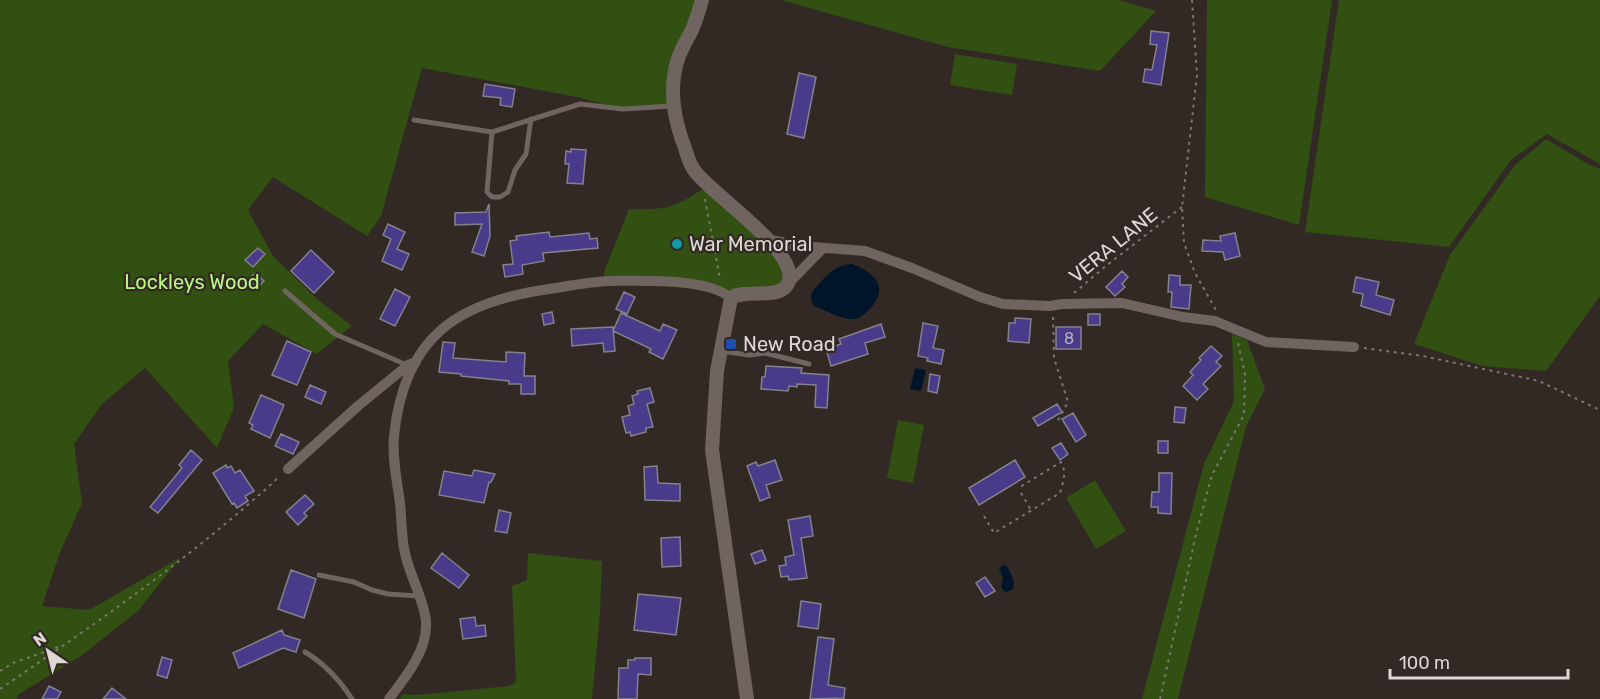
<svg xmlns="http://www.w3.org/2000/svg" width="1600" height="699" font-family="Rubik,sans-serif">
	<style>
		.green { fill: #315011 }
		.water { fill: #001529 }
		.building { fill: #493b8a; stroke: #82818c; stroke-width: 1.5 }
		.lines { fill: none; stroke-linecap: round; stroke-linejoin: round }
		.path { stroke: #7c7570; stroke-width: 2; stroke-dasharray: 3 4.5; stroke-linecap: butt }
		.service { stroke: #6f645f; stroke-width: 5 }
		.minor { stroke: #6f645f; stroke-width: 10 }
		.tertiary { stroke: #6f645f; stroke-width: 14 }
		.culture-dot { fill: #0f9aa8; stroke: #322924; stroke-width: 2 }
		.transit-dot { fill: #1a4fb4; stroke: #322924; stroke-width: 2 }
		.labels { text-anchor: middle; stroke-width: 4.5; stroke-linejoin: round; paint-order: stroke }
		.number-label { font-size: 16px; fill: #b9b1c2 }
		.poi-label { font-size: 20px; fill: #ded8d5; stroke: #322924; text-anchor: start }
		.street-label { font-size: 20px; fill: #ded8d5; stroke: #322924 }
		.park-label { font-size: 20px; fill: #b9f684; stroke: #322924 }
	</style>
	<rect width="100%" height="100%" fill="#322924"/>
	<!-- green -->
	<path class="green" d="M0,0H702L691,32L673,106L622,109L577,97L422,68L381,216L367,236L273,177L248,210L273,256L317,299L352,326L317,354L263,324L228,361L234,408L217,448L145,368L102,404L74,444L82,503L59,555L42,606L89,610L181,557L138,611L81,656L19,694L16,699H0Z
		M781,0H1119L1156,11L1100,71L948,47Z
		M1207,0H1332L1299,225L1205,197Z
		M1339,0H1600V164L1547,134L1511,160L1449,247L1305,232Z
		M955,54L1017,64L1012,95L950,85Z
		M1546,139L1588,164L1600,169V296L1546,371L1483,366L1414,344L1450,255L1515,165Z
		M707,186L771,240L788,284L743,293L605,281L604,272L629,209C668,210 675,208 707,186Z
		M1232,334L1247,340L1265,389L1246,427L1178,699H1142L1204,464L1234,401Z
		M898,420L924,425L913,483L887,478Z
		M1095,480L1126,531L1096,549L1066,498Z
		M528,553L602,561L600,613L592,699H399L403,694L416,695L509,686L516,682L512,586L527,580Z"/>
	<!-- water -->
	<path class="water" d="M852,264C876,273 889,287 870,309C865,314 861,318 854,319C840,320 826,310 814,306C813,304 810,299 811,297C811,291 816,288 819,284C828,273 837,265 852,264Z
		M915,368L926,370L921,391L910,389Z
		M1003,565L1007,566L1014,581L1013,589L1006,592L1001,588L1003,578L999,569Z"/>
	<!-- building -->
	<path class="building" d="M1151,31L1169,33L1161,85L1143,82L1145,69L1152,70L1157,45L1150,44Z
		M799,73L816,77L804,138L787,134Z
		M485,84L515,89L512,107L500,105L501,98L483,96Z
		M571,149L586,150L583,184L567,183L569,164H565L566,151L571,152Z
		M489,204L490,236L484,256L472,252L482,224L455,225V213L486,212Z
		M388,224L405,232L397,249L409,254L402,270L382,261L391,239L383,235Z
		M549,232L550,237L589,233L590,239L597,238L598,248L543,253L544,261L522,265L523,274L505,277L503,265L513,264L510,241L517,240L516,236Z
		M1235,233L1240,256L1225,260L1223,252L1202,251L1203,240L1221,241L1220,236Z
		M258,248L265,254L253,267L245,260Z
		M311,250L334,272L314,293L291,271Z
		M1122,271L1128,277L1122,284L1125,287L1115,296L1106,287Z
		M255,273L264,281L257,288L248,280Z
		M1169,275L1180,276V285H1191L1189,309L1171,307L1172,292H1168Z
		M1356,277L1379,282L1376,295L1394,300L1390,315L1361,306L1363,294L1353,292Z
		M395,289L410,297L395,326L380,319Z
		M624,292L635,297L627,314L616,309Z
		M552,312L554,323L544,325L542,314Z
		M621,313L660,331L663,324L677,330L663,359L649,352L651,349L613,331Z
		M1088,314H1100V325H1088Z
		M1015,318L1031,319L1029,343L1008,341L1009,323H1015Z
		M923,323L938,326L933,348L944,350L941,364L927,361L928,358L918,356Z
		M881,324L885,337L865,343L868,354L831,366L826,349L841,344L839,339Z
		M613,327L615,351L604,352L603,343L572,346L571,329Z
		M1056,327H1081V349H1056Z
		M287,341L311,352L297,385L272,375Z
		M443,342L455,343L453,358L506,362V352L525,353L524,376H535V394H521V384H509V381L461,376V374L439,372Z
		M1211,346L1222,356L1216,362L1221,366L1203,384L1208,389L1197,400L1183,386L1193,375L1190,372L1201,360L1199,358Z
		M766,366L802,368L801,373L829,375L827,408L815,407L816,385L797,384V387L789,386L788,391L761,389L762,377H765Z
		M930,374L940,376L937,393L928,391Z
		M310,385L326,392L321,404L305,397Z
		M650,388L654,402L647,404L653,427L646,428V432L631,436L630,432L626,433L622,417L630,415L628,406L634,404L632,396L638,394L637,391Z
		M261,395L284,405L270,438L251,429L253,425L249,423Z
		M1057,404L1062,412L1038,426L1033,418Z
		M1175,407L1186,408L1184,423L1174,422Z
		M1073,413L1086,435L1076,442L1062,419Z
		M281,434L299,442L293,454L275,446Z
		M1158,441H1168V453H1158Z
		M1061,443L1068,454L1060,460L1052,448Z
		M191,450L202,460L158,513L150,507L182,468L179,465Z
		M775,460L782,480L766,485L770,497L760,501L747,466L756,462L758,466Z
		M1015,460L1025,477L979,505L969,488Z
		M226,465L227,468L231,466L235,473L240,470L254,491L245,496L248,501L237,508L234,503L232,504L213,473Z
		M657,466L658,483L680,484V501L645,500L644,467Z
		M474,470L495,474L491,482H489L484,503L439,495L444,471L472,476Z
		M1159,473H1172L1171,514L1158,513V507H1151L1152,492H1159Z
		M305,495L314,504L304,513L307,516L298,525L286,512Z
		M499,510L511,513L507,533L495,531Z
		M810,516L813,536L801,538L807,578L789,580L788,576L781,577L779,566L786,565L785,557L794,555L788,520Z
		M680,537L681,566L662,567L661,538Z
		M762,550L766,560L755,564L751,554Z
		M442,553L469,575L459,588L431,568Z
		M291,570L316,579L304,618L278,609Z
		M985,577L995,591L985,597L976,583Z
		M638,594L681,598L676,635L634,630Z
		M801,601L821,604L818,629L798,626Z
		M475,617L476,626L485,625L486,636L463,639L460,619Z
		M282,630L284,635L300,640L296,652L283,648L239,668L233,653Z
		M818,637L834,639L828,685L845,688L844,698L810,699Z
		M162,657L172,660L167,678L157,675Z
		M635,658H651V675L638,674L637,699H618L619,668H628V660H635Z
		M49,686L61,692L57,699H42Z
		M112,688L126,699H103Z"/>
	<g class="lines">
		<!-- path -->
		<path class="path" d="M1192,0L1197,75L1182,207L1184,243L1195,273L1216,310
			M705,199L720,279
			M1074,293L1107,265L1182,207
			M1053,317L1054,358L1068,402L1056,424
			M1364,348L1423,356L1539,381L1600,410
			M1021,493L1031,510
			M984,516L994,533L1060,493C1063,482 1067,473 1061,462L1020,487
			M0,671L13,663L61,646
			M0,689C97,623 193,556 279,477
			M1160,699L1196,534L1212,475L1244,415L1245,374L1238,343"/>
		<!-- service -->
		<path class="service" d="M531,119L526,154L515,170L508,192L500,197H492L487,192L492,132L580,104L622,109L673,106
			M414,120L492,132
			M285,291L335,334L407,365
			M721,351L749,355L765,353L809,364
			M319,575L354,582L372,590L388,594L418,596
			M305,652C325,664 339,679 352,699"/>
		<!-- minor -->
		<path class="minor" d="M771,240L800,246L865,251L912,268L980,297L1003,304L1050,306L1062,304L1122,303L1183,317L1215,321L1266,342L1354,347
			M788,284L823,248
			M288,469L358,406L408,365L416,362
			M389,699C405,678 428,650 426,622C425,602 409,574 405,553C401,537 402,520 400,503C397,481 392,458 394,436C404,337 457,302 549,289C568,286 588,282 608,281C640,281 706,277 731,298"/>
		<!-- tertiary -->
		<path class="tertiary" d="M702,0C699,10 696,21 692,30C687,40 681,49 678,59C669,86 673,114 682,140C686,149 688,162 694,170C710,194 806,255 787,285C777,300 746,288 731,298L717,371L712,450L747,699"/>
	</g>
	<!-- markers -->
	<circle class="culture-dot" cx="677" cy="244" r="6"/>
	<rect class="transit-dot" x="725" y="338" width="12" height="12" rx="3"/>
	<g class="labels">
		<!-- number labels -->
		<g class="number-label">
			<text x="1069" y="344">8</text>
		</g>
		<!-- poi labels -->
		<g class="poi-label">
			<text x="689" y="251">War Memorial</text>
			<text x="743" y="351">New Road</text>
		</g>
		<!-- street labels -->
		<g class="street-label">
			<text transform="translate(1113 245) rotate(-39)" y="7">VERA LANE</text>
		</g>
		<!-- park labels -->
		<g class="park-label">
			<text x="192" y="289">Lockleys Wood</text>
		</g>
	</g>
	<!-- north arrow -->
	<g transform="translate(48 651) rotate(325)" stroke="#322924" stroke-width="4.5" paint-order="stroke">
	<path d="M0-4.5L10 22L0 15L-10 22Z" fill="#ded8d5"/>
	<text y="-9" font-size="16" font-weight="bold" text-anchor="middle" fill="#ded8d5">N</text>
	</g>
	<!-- scale -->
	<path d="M1390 669v9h178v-9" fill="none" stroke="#ded8d5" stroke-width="3"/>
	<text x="1399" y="669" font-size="18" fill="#ded8d5" stroke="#322924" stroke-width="4.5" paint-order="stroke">100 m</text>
</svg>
